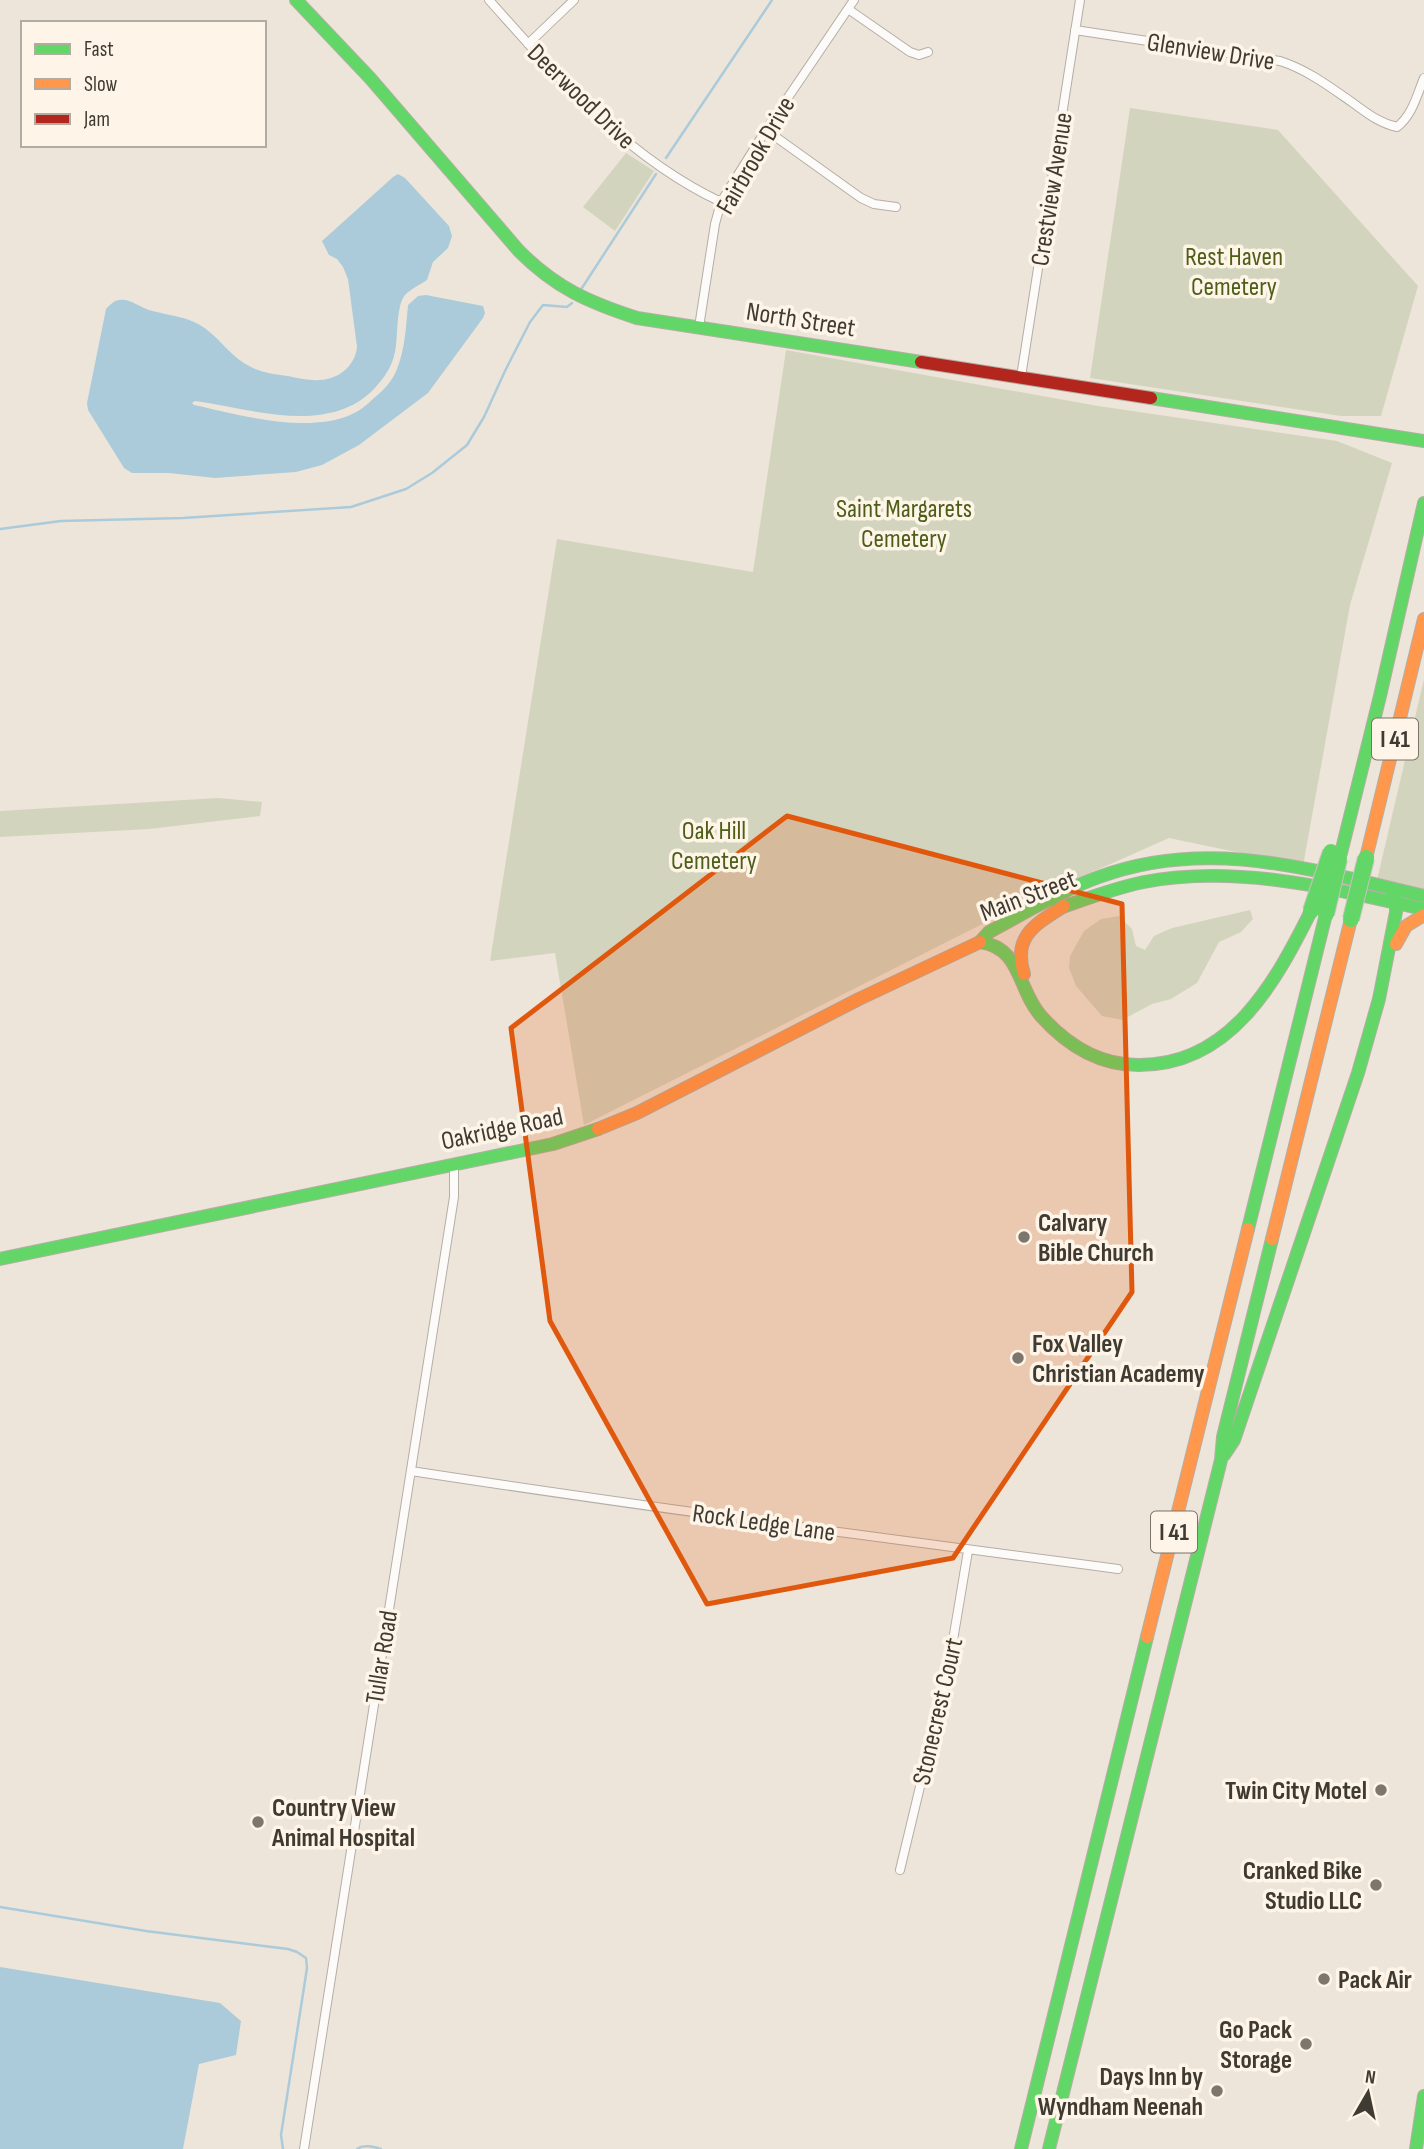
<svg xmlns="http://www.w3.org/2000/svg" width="1424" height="2149" font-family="'Sofia Sans Condensed',sans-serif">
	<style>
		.green { fill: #d3d4be }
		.water { fill: #abcbdb }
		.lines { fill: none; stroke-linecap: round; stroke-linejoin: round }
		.stream { stroke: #abcbdb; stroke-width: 2.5 }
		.street-casing { stroke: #b4aea5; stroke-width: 10 }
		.fast-casing { stroke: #b4aea5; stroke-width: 14 }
		.slow-casing { stroke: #b4aea5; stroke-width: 14 }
		.jam-casing { stroke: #b4aea5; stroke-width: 14 }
		.street { stroke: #fcfbf9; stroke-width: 8 }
		.fast { stroke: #63d668; stroke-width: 12 }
		.slow { stroke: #ff974d; stroke-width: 12 }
		.jam { stroke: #b3261e; stroke-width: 12 }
		.fast-bridge-casing { stroke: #c7c3bd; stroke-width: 18; stroke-linecap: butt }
		.fast-bridge { stroke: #63d668; stroke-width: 16 }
		.marked { fill: #e0580e; fill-opacity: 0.2; stroke: #e0580e; stroke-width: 5; stroke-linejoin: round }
		.poi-dot { fill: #7d766c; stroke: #fef5e8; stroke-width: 2.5 }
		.labels { text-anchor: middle; stroke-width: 7; stroke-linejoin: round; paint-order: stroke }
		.shield { fill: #fef5e8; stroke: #797369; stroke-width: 2 }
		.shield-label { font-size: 24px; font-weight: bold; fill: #403b32 }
		.street-label { font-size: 26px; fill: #403b32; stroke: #fef5e8 }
		.park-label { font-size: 26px; fill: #4d5e19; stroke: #fef5e8 }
		.poi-label { font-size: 26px; font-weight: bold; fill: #403b32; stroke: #fef5e8; text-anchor: start }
	</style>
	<rect width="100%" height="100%" fill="#ede5d9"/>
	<!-- green -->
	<path class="green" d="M1130,108L1278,130L1418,286L1381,416H1341L1090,378Z
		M626,153L654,171L615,231L583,207Z
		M786,350L1098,406L1337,441L1392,463L1350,605L1303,866L1169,838L1034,898L584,1125L555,953L490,961L557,539L753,572Z
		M1424,679V890L1377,880Z
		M218,798L262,802L260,816L149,829L0,837V811Z
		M1250,910L1253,919L1241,932L1219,942L1197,983L1171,999L1152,1004L1122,1020L1102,1016L1076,986L1069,968L1070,956L1084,931L1101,919L1119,916L1132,929L1136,946L1145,950L1154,936L1172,928Z"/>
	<!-- water -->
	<path class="water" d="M398,174L405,178L449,226L452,236L448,248L433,262L427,280C420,285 412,288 405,295C396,305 398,338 395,352C392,367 384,378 374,389C328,436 252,409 195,401L192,403L194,405C240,415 303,433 348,416C358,412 367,405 374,398C384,390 393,380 397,369C405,349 406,326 408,305L418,296L426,295L483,306L485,313L483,318L428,393L359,445L322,465L296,472L215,478L169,473H132L124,468L88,410L87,403L106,309C110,305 113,301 119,300C130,298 139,307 149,310C169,316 189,316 206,329C222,341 232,358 251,367C263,373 275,374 288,376C298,378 310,381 320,380C339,379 355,366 357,347L348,279L343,267L337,259L329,255L322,241L393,177Z
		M0,1967L220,2003L241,2021L236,2055L199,2064L183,2149H0Z"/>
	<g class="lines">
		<!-- stream -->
		<path class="stream" d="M666,158L772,0
			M580,291L656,174
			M0,529L61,521L183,518L351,507L406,489L432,473L467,445L484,417L505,371L530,322L543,305L567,307L572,303
			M0,1907L146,1931L288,1949L297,1952L306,1958L307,1968L281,2135L283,2149
			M357,2149C364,2144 374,2147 381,2149"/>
		<defs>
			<path id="street" d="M489,0C559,78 624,156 721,202
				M848,9L910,52L919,55L928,52
				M1075,30L1280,61C1308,70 1330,87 1353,103C1367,113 1379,123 1397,127C1412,116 1417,95 1424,78
				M528,44L574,0
				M766,130L861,198L874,204L896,207
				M699,327L715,224L721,202L766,130L854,0
				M1021,377L1080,0
				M411,1471C646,1507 882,1538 1118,1569
				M900,1870L948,1670L968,1551
				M304,2149L454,1197V1164"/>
			<path id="fast" d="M296,0L370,78L519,251C556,288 588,302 637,318L921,362
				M1151,398L1424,441
				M1341,853L1380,696L1424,503
				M1057,909C1086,899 1114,888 1144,882C1238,864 1333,889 1424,909
				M980,942L989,932C1025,913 1060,891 1099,877C1210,836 1315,871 1424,896
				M980,942C1022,948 1017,989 1041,1016C1067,1045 1098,1065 1138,1065C1230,1066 1275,983 1311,911
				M1248,1229L1326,914
				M0,1259L553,1144L598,1129
				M1224,1455L1234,1440L1358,1073L1379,999L1396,912V903L1391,889
				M1021,2149L1147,1637
				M1049,2149L1221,1460L1223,1437L1272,1239
				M1416,2149L1424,2096"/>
			<path id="slow" d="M1366,858L1424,619
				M1396,944L1406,926L1424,915
				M1024,974C1012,936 1036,924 1064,906
				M598,1129L637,1113L859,999L980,942
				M1272,1239L1351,919
				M1147,1637L1248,1229"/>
			<path id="jam" d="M921,362L1151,398"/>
		</defs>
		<!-- street casing -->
		<use href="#street" class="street-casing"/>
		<!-- fast casing -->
		<use href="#fast" class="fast-casing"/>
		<!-- slow casing -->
		<use href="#slow" class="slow-casing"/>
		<!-- jam casing -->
		<use href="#jam" class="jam-casing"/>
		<!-- street -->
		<use href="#street" class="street"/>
		<!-- fast -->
		<use href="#fast" class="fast"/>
		<!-- slow -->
		<use href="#slow" class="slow"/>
		<!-- jam -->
		<use href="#jam" class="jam"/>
		<defs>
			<path id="fast-bridge" d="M1311,911L1331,852
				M1326,914L1339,859
				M1351,919L1366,858"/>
		</defs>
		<!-- fast-bridge casing -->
		<use href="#fast-bridge" class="fast-bridge-casing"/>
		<!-- fast-bridge -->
		<use href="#fast-bridge" class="fast-bridge"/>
	</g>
	<!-- marked area -->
	<path class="marked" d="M787,816L1122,904L1132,1292L953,1558L707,1604L550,1321L511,1028Z"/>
	<!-- markers -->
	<g class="poi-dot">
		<circle cx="1024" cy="1237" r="7"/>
		<circle cx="1018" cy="1358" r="7"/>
		<circle cx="1381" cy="1790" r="7"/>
		<circle cx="258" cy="1822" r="7"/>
		<circle cx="1376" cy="1885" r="7"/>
		<circle cx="1324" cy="1979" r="7"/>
		<circle cx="1306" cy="2044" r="7"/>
		<circle cx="1217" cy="2091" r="7"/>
	</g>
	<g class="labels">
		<!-- shield labels -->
		<g class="shield">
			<rect x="1372" y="718.5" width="46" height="41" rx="5"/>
			<rect x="1151" y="1511.5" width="46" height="41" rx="5"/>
		</g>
		<g class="shield-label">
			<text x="1395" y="747">I 41</text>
			<text x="1174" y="1540">I 41</text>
		</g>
		<!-- street labels -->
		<g class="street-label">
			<text transform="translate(1211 51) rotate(9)" y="9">Glenview Drive</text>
			<text transform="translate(582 96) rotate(44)" y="9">Deerwood Drive</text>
			<text transform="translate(755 155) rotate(-60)" y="9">Fairbrook Drive</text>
			<text transform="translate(1051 189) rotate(-81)" y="9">Crestview Avenue</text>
			<text transform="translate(801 319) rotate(9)" y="9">North Street</text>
			<text transform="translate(1028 895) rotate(-21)" y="9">Main Street</text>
			<text transform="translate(502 1128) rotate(-12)" y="9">Oakridge Road</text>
			<text transform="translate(764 1522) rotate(8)" y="9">Rock Ledge Lane</text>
			<text transform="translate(381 1657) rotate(-81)" y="9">Tullar Road</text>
			<text transform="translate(937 1711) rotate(-77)" y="9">Stonecrest Court</text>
		</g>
		<!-- park labels -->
		<g class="park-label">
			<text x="1234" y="265">Rest Haven<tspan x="1234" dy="30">Cemetery</tspan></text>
			<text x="904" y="517">Saint Margarets<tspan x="904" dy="30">Cemetery</tspan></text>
			<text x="714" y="839">Oak Hill<tspan x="714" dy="30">Cemetery</tspan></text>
		</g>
		<!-- poi labels -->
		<g class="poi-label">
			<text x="1038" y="1231">Calvary<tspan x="1038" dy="30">Bible Church</tspan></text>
			<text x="1032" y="1352">Fox Valley<tspan x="1032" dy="30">Christian Academy</tspan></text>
			<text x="1367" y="1799" text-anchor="end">Twin City Motel</text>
			<text x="272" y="1816">Country View<tspan x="272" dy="30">Animal Hospital</tspan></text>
			<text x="1362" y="1879" text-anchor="end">Cranked Bike<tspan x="1362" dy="30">Studio LLC</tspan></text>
			<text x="1338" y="1988">Pack Air</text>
			<text x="1292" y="2038" text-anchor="end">Go Pack<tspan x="1292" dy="30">Storage</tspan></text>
			<text x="1203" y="2085" text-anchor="end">Days Inn by<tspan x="1203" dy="30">Wyndham Neenah</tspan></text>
		</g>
	</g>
	<!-- legend -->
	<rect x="21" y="21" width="245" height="126" fill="#fef5e8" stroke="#b2ab9f" stroke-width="2"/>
	<rect x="35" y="44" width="35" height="10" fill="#63d668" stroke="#b2ab9f" stroke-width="2"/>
	<text x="84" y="56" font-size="21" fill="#403b32">Fast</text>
	<rect x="35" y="79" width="35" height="10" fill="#ff974d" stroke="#b2ab9f" stroke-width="2"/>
	<text x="84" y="91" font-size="21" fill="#403b32">Slow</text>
	<rect x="35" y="114" width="35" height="10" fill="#b3261e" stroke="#b2ab9f" stroke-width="2"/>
	<text x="84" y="126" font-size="21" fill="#403b32">Jam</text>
	<!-- north arrow -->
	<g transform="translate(1368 2093) rotate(9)" stroke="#fef5e8" stroke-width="5" paint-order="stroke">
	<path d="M0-5L12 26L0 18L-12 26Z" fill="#403b32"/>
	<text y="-10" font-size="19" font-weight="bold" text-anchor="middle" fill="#403b32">N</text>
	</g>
</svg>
